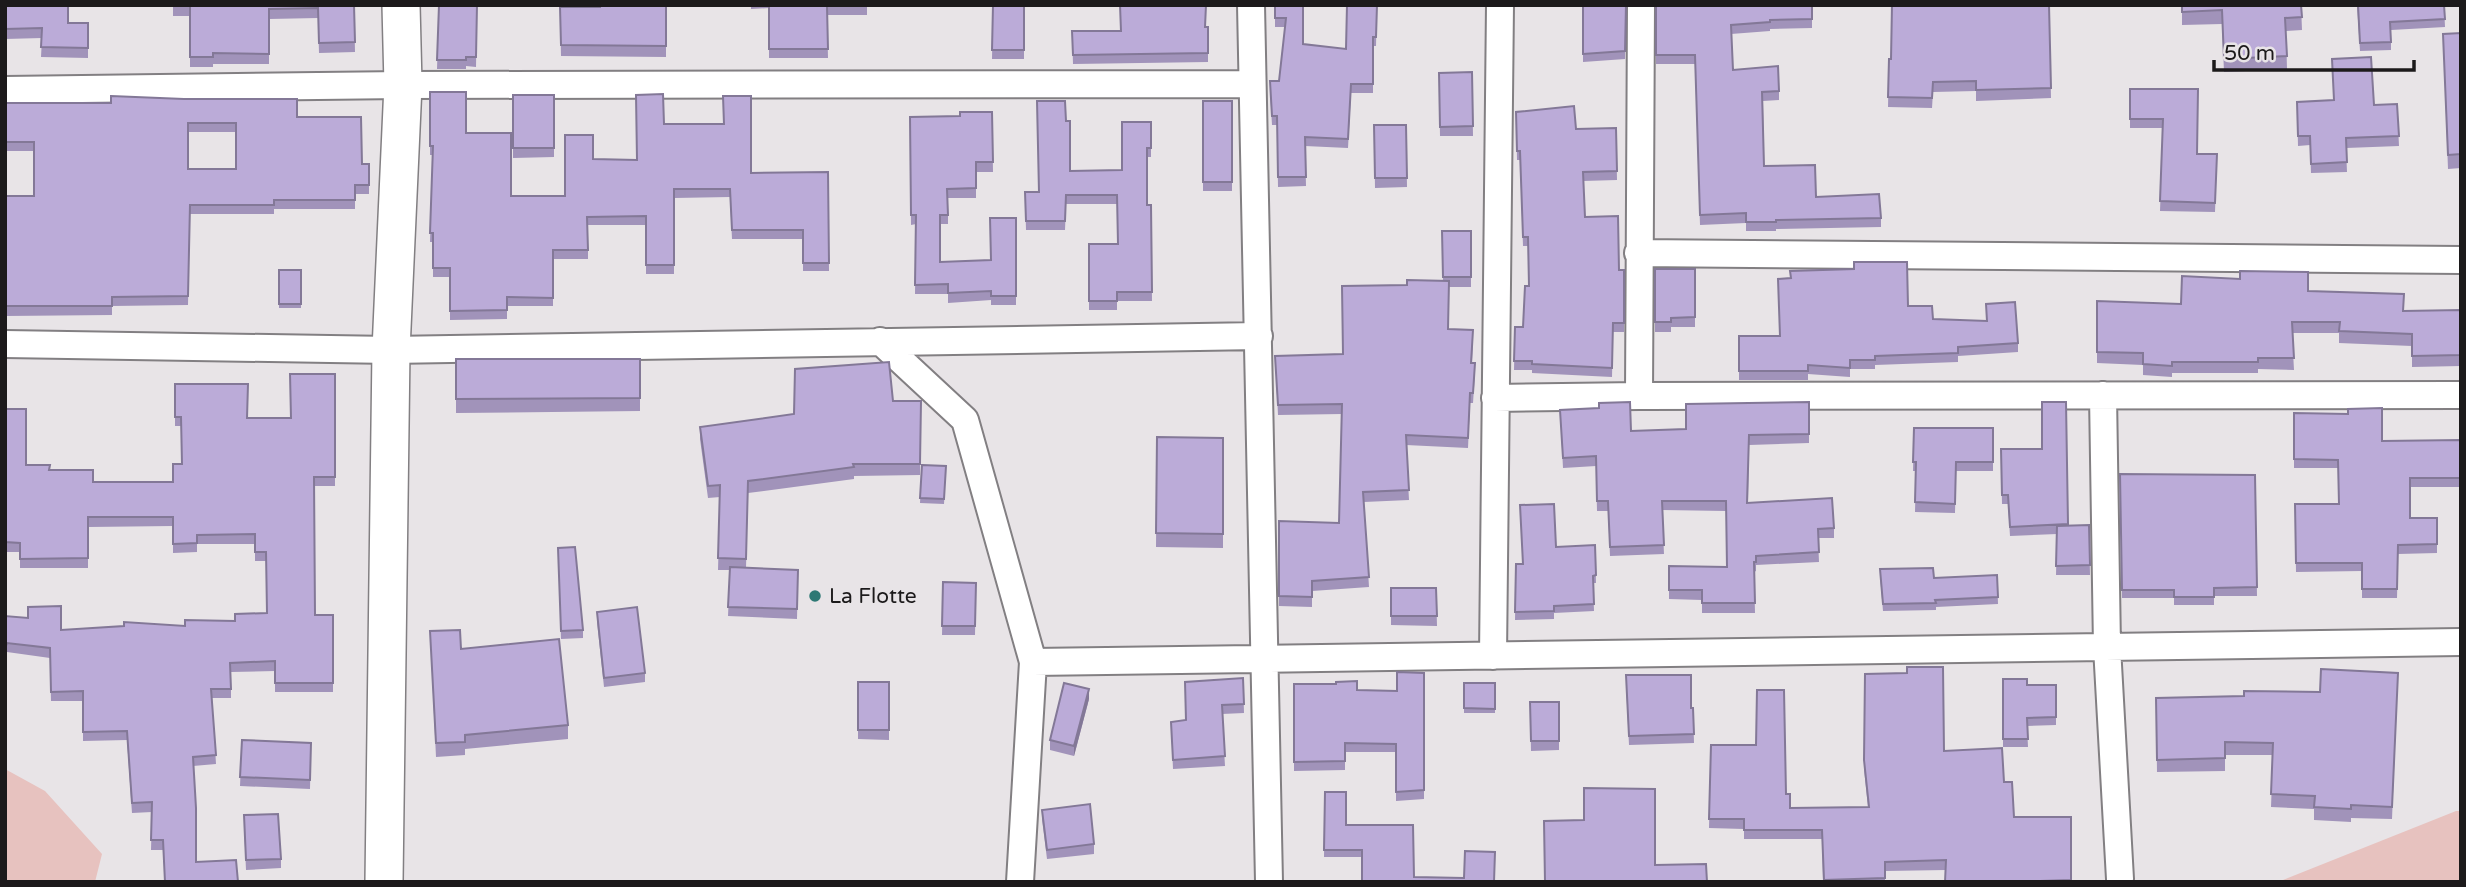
<svg xmlns="http://www.w3.org/2000/svg" width="2466" height="887" font-family="'Varela Round',sans-serif">
	<style>
		.green { fill: #e7c2bf }
		.lines { fill: none; stroke-linecap: round; stroke-linejoin: round }
		.street-casing { stroke: #827f82; stroke-width: 30 }
		.secondary-casing { stroke: #827f82; stroke-width: 40 }
		.street { stroke: #fff; stroke-width: 26 }
		.secondary { stroke: #fff; stroke-width: 37 }
		.wall { fill: #a193ba; fill-rule: evenodd }
		.shaded-wall { fill: #837897 }
		.building { fill: #bbabd8; stroke: #837897; stroke-width: 2; fill-rule: evenodd }
		.poi-dot { fill: #2e7874; stroke: #e8e4e7; stroke-width: 2.5 }
		.labels { text-anchor: middle; stroke-width: 5; stroke-linejoin: round; paint-order: stroke }
		.poi-label { font-size: 21px; fill: #1c1a1b; stroke: #e8e4e7; text-anchor: start }
	</style>
	<rect width="100%" height="100%" fill="#e8e4e7"/>
	<!-- green -->
	<path class="green" d="M5,769L45,791L102,854L95,882H5Z
		M2456,811H2461V882H2278Z"/>
	<g class="lines">
		<defs>
			<path id="street" d="M1251,5L1269,882
				M5,90L403,85L1251,84
				M1638,253L2461,260
				M880,341L965,420L1033,662L1020,882
				M5,344L391,350L1259,336
				M2103,395L2107,647L2120,879
				M1639,396L1641,5
				M1495,398L1639,396L2461,395
				M1493,656L1500,5
				M1033,662L2461,642"/>
			<path id="secondary" d="M384,882L391,350L403,85L401,5"/>
		</defs>
		<!-- street casing -->
		<use href="#street" class="street-casing"/>
		<!-- secondary casing -->
		<use href="#secondary" class="secondary-casing"/>
		<!-- street -->
		<use href="#street" class="street"/>
		<!-- secondary -->
		<use href="#secondary" class="secondary"/>
	</g>
	<!-- wall -->
	<path class="wall" d="M5,5L68,23H88V58L41,57L42,38L5,39Z
		M173,5H354L355,52L319,53L318,18L269,19V64H213V67H190V16H173Z
		M439,5H489L477,6L476,67L466,66V69H437Z
		M666,5V57L561,56L560,7Z
		M751,5H867V15H827L828,58H769V8L751,9Z
		M993,5H1024V59H992Z
		M1275,5H1303V44L1346,49L1377,5L1376,46H1373V93H1351L1348,148L1305,146L1306,186L1278,187L1277,125H1272L1270,90L1279,81L1285,27H1275Z
		M1583,5H1626L1625,59L1583,62Z
		M1656,5H1812V28L1770,29V31L1731,34L1733,70L1779,91V100L1763,101L1764,166L1816,197L1881,218V227L1776,229V231H1746V223L1700,225L1695,64H1656Z
		M2049,5L2051,98L1976,101V91L1933,92L1932,108L1888,107L1889,59H1891Z
		M2182,5H2301L2302,30L2286,31L2287,69L2224,72L2222,24L2182,25Z
		M2357,5H2444L2445,27L2391,30V50L2360,51Z
		M1208,27V62L1073,64L1072,31H1120Z
		M2461,33V168L2448,169L2443,34Z
		M1472,72L1473,136H1440L1439,73Z
		M2130,89H2198L2197,154H2217L2215,212L2160,211L2163,128H2130Z
		M430,92L466,133L511,196H565L593,159L637,160L664,124L751,173L828,172L829,271H803V239H732L730,197L674,198V274H646V225H588V259H553V306H507V319L450,320V277H433V242H430L433,155H430Z
		M513,95H554V157L513,158Z
		M1203,101H1232V191H1203Z
		M2297,102L2374,105L2397,104L2399,146L2346,148L2347,172L2311,173L2310,145L2298,146Z
		M5,103L297,117L362,164H369V194H355V209H274V214H190L188,305L112,306V315L5,316V196H34V151H5ZM188,132H236V169H188Z
		M992,112L993,172H976V198H948V224H940V262L991,260L1016,218V305H991V300L948,303V294H915L916,224L911,225L910,117L960,116Z
		M1516,112L1576,129L1616,128L1617,180L1583,181L1585,217L1619,270H1624V332H1613L1612,377L1532,373V370H1514L1515,327H1523L1529,286L1528,246H1523L1520,160H1517Z
		M1066,121L1070,171L1122,170L1151,122V157H1147V205H1151L1152,301H1117V310H1089V244H1118L1117,204H1066L1065,230H1026L1025,192H1039Z
		M1374,125H1406L1407,187L1375,188Z
		M1442,231H1471V287H1449L1448,329L1473,340L1472,363L1475,373L1473,403H1470L1468,448L1406,445L1409,500L1364,502L1369,587L1312,591V607L1279,606V521L1339,523L1342,414L1278,415L1275,356L1343,354L1407,285L1443,281Z
		M1655,269H1695V327H1671V332H1655Z
		M279,270H301V308H279Z
		M2308,291L2404,311L2461,310V366L2412,367V346L2339,343V333H2292L2294,370L2258,369V373H2172V377L2143,375V365L2097,363V301L2181,304Z
		M1908,306L1933,319L2018,343V352L1958,356V362L1875,365V369H1850V377L1808,374V380H1739V336H1780Z
		M456,359H640V411L456,413Z
		M335,374V486H314L315,615H333V692H275V671L231,672V698H212L216,764L193,766L196,862L238,882H165L163,850H151L152,812L132,813L127,740L83,741V701H51L50,658L7,652L5,616L61,630L185,626L235,621L266,613V561H255V544H197V552L173,553V526L88,527V568H20V552H5V409L26,465L49,470L93,482H173L181,464V426H175V384L247,418H290Z
		M893,401H921L920,475L854,476V479L748,493L746,568L798,570L797,619L728,616L730,570H718L720,497L708,498L700,439V427Z
		M1809,402V443L1749,445L1748,503L1834,528V538H1818L1819,562L1756,565V571L1754,572L1755,613H1702V600L1669,599V566L1727,567L1726,511L1662,510L1664,554L1610,556L1608,511H1597L1596,466L1563,468L1560,410L1631,431L1686,429Z
		M2066,402L2068,525H2089L2090,575H2056L2057,534L2010,536L2008,504H2002L2001,449H2042Z
		M2294,413L2382,441L2461,440V487H2410V518H2437V553L2398,554L2397,598H2362V571L2296,572L2295,504H2339L2338,468H2294Z
		M1914,428H1993V471H1956L1955,513L1915,512L1916,471H1913Z
		M1157,437L1223,438V548L1156,547Z
		M922,465L946,466L944,504L920,503Z
		M2120,474L2255,475L2257,596H2214V605H2174V598H2122Z
		M1595,545L1596,583H1593L1594,611L1554,613V619L1515,620L1516,564H1523L1556,547Z
		M558,548L583,630V638L561,639Z
		M1997,575L1998,604L1936,607V610L1883,611L1880,576L1934,578Z
		M943,582L976,583L975,635H942Z
		M1391,588H1436L1437,626L1391,625Z
		M597,612L645,673V682L604,687L597,622Z
		M430,631L461,649L568,725V739L465,749V755L436,757Z
		M1424,673V799L1396,801V752H1345V770L1294,771V684L1357,690L1397,691Z
		M2398,673L2392,819L2351,818V822L2314,820V809L2271,807L2273,755H2225V771L2157,772L2156,698L2244,696L2320,692Z
		M1865,674L1944,751L2004,782L2014,817H2071V882H1945L1946,870L1885,871V882H1823L1822,839H1744V829L1709,828L1711,745L1786,794L1790,808L1868,807L1864,769Z
		M1243,678L1244,713L1222,714L1225,766L1173,769L1171,722L1186,720Z
		M2003,679L2027,685H2056V725L2027,726L2028,747H2003Z
		M858,682H889V740L858,739Z
		M1464,683H1495V713H1464Z
		M1626,685L1693,708L1694,743L1629,745Z
		M1089,699L1074,756L1050,750V740Z
		M1530,702H1559V750L1531,751Z
		M242,740L311,743L310,789L240,786Z
		M1325,792L1346,825L1414,877L1495,882H1362V857H1324Z
		M1042,810L1094,844V854L1047,859L1042,819Z
		M244,825L281,859V868L246,870Z"/>
	<!-- shaded-wall -->
	<path class="shaded-wall" d="M1089,689V699L1074,756V746Z"/>
	<!-- building -->
	<path class="building" d="M5,5H68V23H88V48L41,47L42,28L5,29Z
		M173,5H354L355,42L319,43L318,8L269,9V54L213,53V57H190V6Z
		M439,5H477L476,57H466V60H437Z
		M600,5H666V46L561,45L560,7H600Z
		M769,5H867V6H827L828,49H769Z
		M993,5H1024V50H992Z
		M1120,5H1206L1205,27H1208V53L1073,55L1072,31H1121Z
		M1275,5H1303V44L1346,49L1347,5H1377L1376,37H1373V84H1351L1348,139L1305,137L1306,177H1278L1277,116H1272L1270,81H1279L1286,18H1275Z
		M1583,5H1626L1625,51L1583,54Z
		M1656,5H1812V19L1770,20V22L1731,25L1733,70L1778,66L1779,91L1762,92L1764,166L1815,165L1816,197L1879,194L1881,218L1776,220V222H1746V213L1700,215L1695,55H1656Z
		M1892,5H2049L2051,88L1976,90V81L1933,82L1932,98L1888,97L1889,59H1891Z
		M2182,5H2301L2302,17L2285,18L2287,56L2224,59L2222,10L2182,12Z
		M2358,5H2444L2445,19L2390,22L2391,42L2360,43Z
		M2461,33V154L2448,155L2443,34Z
		M2371,57L2374,105L2397,104L2399,136L2346,138L2347,162L2311,164L2310,136H2298L2297,102L2334,100L2332,59Z
		M1472,72L1473,126L1440,127L1439,73Z
		M2130,89H2198L2197,154H2217L2215,203L2160,201L2163,119H2130Z
		M430,92H466V133H511V196H565V135H593V159L637,160L636,95L663,94L664,124H724L723,96H751V173L828,172L829,263H803V230H732L730,189H674V265H646V216L587,217L588,250H553V298L507,297V310L450,311V268H433V233H430L433,146H430Z
		M513,95H554V148H513Z
		M111,96L184,99H297V117H361L362,164H369V185H355V200H274V205H190L188,296L112,297V306H5V196H34V142H5V103H111ZM188,123H236V169H188Z
		M1037,101H1065L1066,121H1070V171L1122,170V122H1151V148H1147V205H1151L1152,292H1117V301H1089V244H1118L1117,195H1066L1065,221H1026L1025,192H1039Z
		M1203,101H1232V182H1203Z
		M1574,106L1576,129L1616,128L1617,171L1583,172L1585,217L1618,216L1619,270H1624V323H1613L1612,368L1532,364V361H1514L1515,327H1523L1525,286H1529L1528,237H1523L1520,151H1517L1516,112Z
		M960,112H992L993,162H976V188L947,189L948,215H940V262L991,260L990,218H1016V296H991V291L948,293V284L915,285L916,215H911L910,117L960,116Z
		M1374,125H1406L1407,178H1375Z
		M1442,231H1471V277H1443Z
		M1854,262H1907L1908,306H1932L1933,319L1987,321L1986,304L2015,302L2018,343L1958,347V353L1875,356V360H1850V368L1808,365V371H1739V336H1780L1778,279L1791,278L1790,271L1854,269Z
		M1655,269H1695V317L1671,318V322H1655Z
		M279,270H301V304H279Z
		M2240,271L2308,272V291L2404,294L2403,311L2461,310V355L2412,356V334L2339,331L2340,322H2292L2294,358H2258V362H2172V366L2143,364V353L2097,352V301L2181,304L2182,276L2240,279Z
		M1407,280L1449,281L1448,329L1473,330L1471,363H1475L1473,393H1470L1468,438L1406,435L1409,490L1363,492L1369,577L1312,581V597L1279,596V521L1339,523L1342,404L1278,405L1275,356L1343,354L1342,286L1407,285Z
		M456,359H640V398L456,399Z
		M889,362L893,401H921L920,464H853L854,467L748,481L746,559L718,558L720,485L708,486L700,427L794,414L795,369Z
		M290,374H335V477H314L315,615H333V683H275V661L230,663L231,689H211L216,755L193,757L196,808V862L236,860L238,882H165L163,840H151L152,802L132,803L127,731L83,732V691L51,692L50,648L7,643L5,649V616L28,618V607L61,606V630L124,626V622L185,626V620L235,621V614L267,613L266,552H255V534L197,535V543L173,544V517H88V558L20,559V543L5,542V409H26V465H50L49,470H93V482H173V464H182L181,417H175V384H248L247,418H291Z
		M1630,402L1631,431L1686,429V404L1809,402V434L1749,435L1747,503L1832,498L1834,528L1818,529L1819,552L1756,556V562H1754L1755,603H1702V590H1669V566L1727,567L1726,501H1662L1664,545L1610,547L1608,501H1597L1596,456L1563,458L1560,410L1599,408V403Z
		M2042,402H2066L2068,524L2010,527L2008,495H2002L2001,449H2042Z
		M2382,408V441L2461,440V478H2410V518H2437V544L2398,545L2397,589H2362V563H2296L2295,504H2339L2338,460L2294,459V413L2348,414V409Z
		M1914,428H1993V462H1956L1955,504L1915,502L1916,462H1913Z
		M1157,437L1223,438V534L1156,533Z
		M922,465L946,466L944,499L920,498Z
		M2120,474L2255,475L2257,587L2214,588V597H2174V590H2122Z
		M1554,504L1556,547L1595,545L1596,575L1593,576L1594,604L1554,606V611L1515,612L1516,564H1523L1520,505Z
		M2089,525L2090,565L2056,566L2057,526Z
		M575,547L583,630L561,631L558,548Z
		M730,567L798,570L797,609L728,607Z
		M1933,568L1934,578L1997,575L1998,597L1935,600L1936,603L1883,604L1880,569Z
		M943,582L976,583L975,626H942Z
		M1391,588H1436L1437,616H1391Z
		M637,607L645,673L604,678L597,612Z
		M460,630L461,649L559,639L568,725L465,735V742L436,743L430,631Z
		M1907,667H1943L1944,751L2002,748L2004,782H2012L2014,817H2071V880L2003,882H1945L1946,860L1885,862V878L1824,880L1822,830H1744V819H1709L1711,745H1756L1757,690H1784L1786,794H1790V808L1869,807L1864,760L1865,674L1907,673Z
		M2321,669L2398,673L2392,807L2351,805V809L2314,807L2315,796L2271,794L2273,743L2225,742V758L2157,760L2156,698L2244,696V691L2320,692Z
		M1397,672L1424,673V790L1396,792V744L1345,743V761L1294,762V684H1336V682L1357,681V690L1397,691Z
		M1626,675H1691V708H1693L1694,734L1629,736Z
		M1243,678L1244,704L1222,705L1225,756L1173,760L1171,722L1186,720L1185,682Z
		M2003,679H2027V685H2056V717L2027,718L2028,739H2003Z
		M858,682H889V730H858Z
		M1064,683L1089,689L1074,746L1050,740Z
		M1464,683H1495V709L1464,708Z
		M1530,702H1559V741H1531Z
		M242,740L311,743L310,780L240,777Z
		M1584,788L1655,789V865L1706,864L1707,882H1545L1544,821L1584,820Z
		M1325,792H1346V825H1413L1414,877L1464,878L1465,851L1495,852L1494,882H1362V850H1324Z
		M1090,804L1094,844L1047,850L1042,810Z
		M278,814L281,859L246,860L244,815Z"/>
	<!-- markers -->
	<circle class="poi-dot" cx="815" cy="596" r="7"/>
	<g class="labels">
		<!-- poi labels -->
		<g class="poi-label">
			<text x="829" y="603">La Flotte</text>
		</g>
	</g>
	<!-- border -->
	<rect width="2466" height="887" fill="none" stroke="#1c1a1b" stroke-width="14"/>
	<!-- scale -->
	<path d="M2214 60v10h200v-10" fill="none" stroke="#1c1a1b" stroke-width="3.5"/>
	<text x="2224" y="60" font-size="21" fill="#1c1a1b" stroke="#e8e4e7" stroke-width="5" paint-order="stroke">50 m</text>
</svg>
